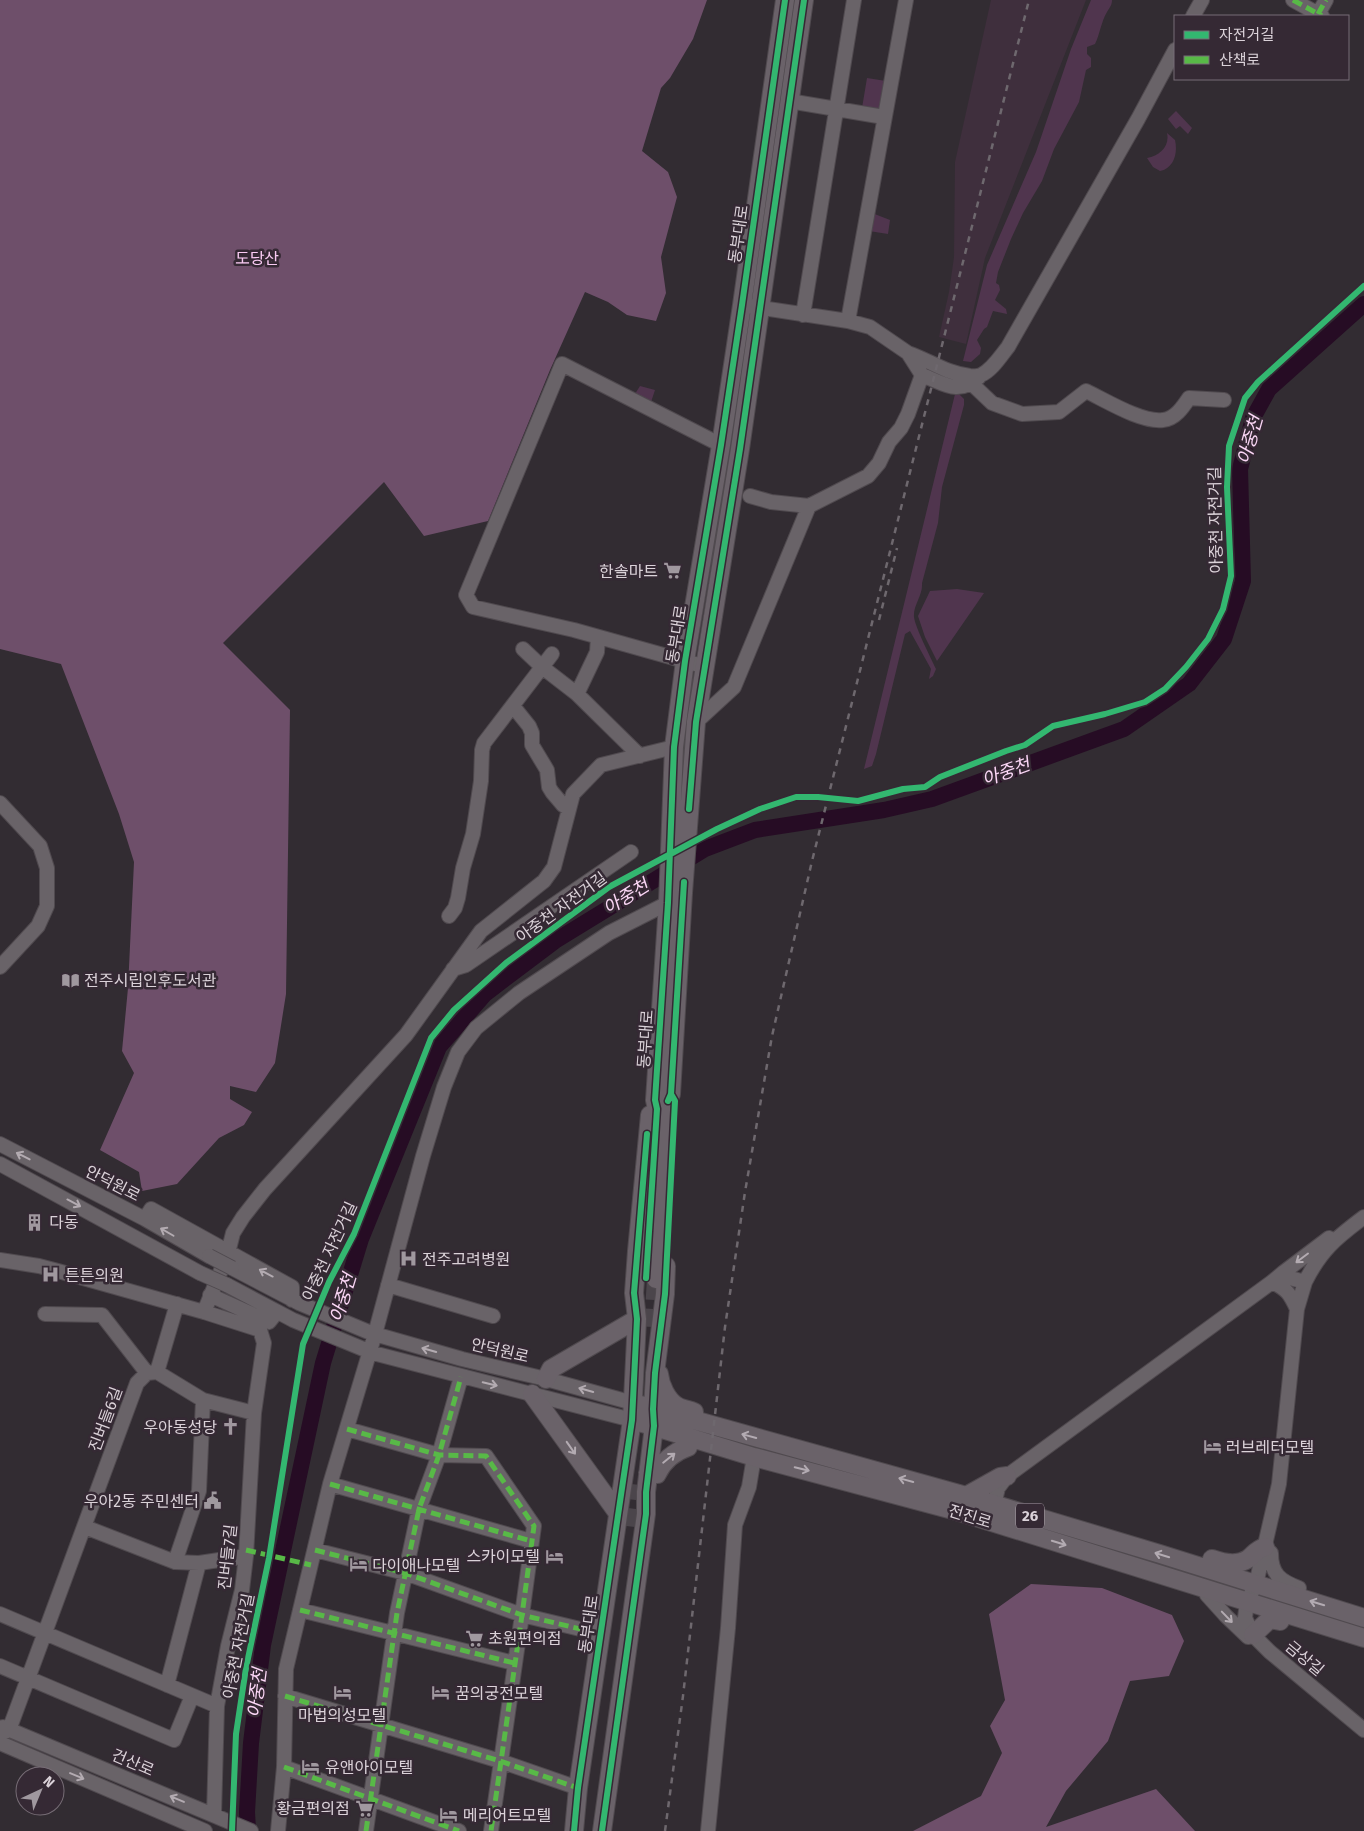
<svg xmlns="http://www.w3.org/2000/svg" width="1364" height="1831" font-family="'Fira Sans','Noto Sans KR',sans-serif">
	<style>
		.built { fill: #3f2f3d }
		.green { fill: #50354e }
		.forest { fill: #6e4f6a }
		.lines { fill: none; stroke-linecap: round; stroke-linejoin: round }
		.river { stroke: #260c24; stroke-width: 16 }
		.major-tunnel { stroke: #4b454b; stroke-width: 18; stroke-dasharray: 18 9; stroke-linecap: butt }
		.minor-casing { stroke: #504a4f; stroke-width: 16 }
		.major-casing { stroke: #504a4f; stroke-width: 20 }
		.minor { stroke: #696368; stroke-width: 14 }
		.major { stroke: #6a6269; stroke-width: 18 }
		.rail { stroke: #6e686e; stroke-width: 2.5; stroke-dasharray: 6 6; stroke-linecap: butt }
		.minor-bridge-casing { stroke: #504a4f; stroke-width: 16; stroke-linecap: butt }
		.minor-bridge { stroke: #696368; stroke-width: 14 }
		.quiet { stroke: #58b947; stroke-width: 5; stroke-dasharray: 10 5; stroke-linecap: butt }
		.cycleway-casing { stroke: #352934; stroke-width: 9 }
		.cycleway { stroke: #33b770; stroke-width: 6 }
		.oneway { stroke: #b3abb1 }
		.oneway2 { stroke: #b3abb2 }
		.labels { text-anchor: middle; stroke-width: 5; stroke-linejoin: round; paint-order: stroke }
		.shield { fill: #352934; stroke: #a99fa8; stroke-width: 1 }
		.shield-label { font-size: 15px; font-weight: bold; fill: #dbd2d9 }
		.street-label { font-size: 16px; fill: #dbd2d9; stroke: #352934 }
		.park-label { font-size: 16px; fill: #f9caf3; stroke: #352934 }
		.poi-label { font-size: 16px; fill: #dbd2d9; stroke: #352934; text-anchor: start }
		.water-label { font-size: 18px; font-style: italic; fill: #fbd7f6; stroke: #352934 }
	</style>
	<rect width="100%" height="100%" fill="#322c32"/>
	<!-- built -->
	<path class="built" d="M991,0H1086L985,258L966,344L939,337L949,292L954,257L955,162Z"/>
	<!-- green -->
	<path class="green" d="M1091,0H1112C1112,5 1110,7 1107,12C1101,22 1100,34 1095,44L1087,47V54L1091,58V67L1086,70L1079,102L1054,149L1042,181L1023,213L1011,239L998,272L996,283L999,285L1000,290L995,300L1006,309L1007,314L993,311L987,327L984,329L977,340L981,348L980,354L971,362L963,361L987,265L1036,152L1071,49Z
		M867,78L886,81L882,107L875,110L862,108Z
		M1176,111L1192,128L1188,134L1180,126L1176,129L1168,119Z
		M1167,133L1175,140C1178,153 1174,168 1160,171L1153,167L1147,158C1160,156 1170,146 1167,133Z
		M872,213L890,220L888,234L869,231Z
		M640,386L655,390L651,402L635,394Z
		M958,393L964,399V405L942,487L938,523L922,583C923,596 913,605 914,617C915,627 931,658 936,669L933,676L929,679L931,669L910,631L905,634L876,754L872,766L864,769L955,394Z
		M957,589L984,593L937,661L925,637L918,616L930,591Z"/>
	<!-- forest -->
	<path class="forest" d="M0,0H707L693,39L670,78L661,88L642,151L668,172L677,197L661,257L666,293L656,321L627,315L608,302L585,292L550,370L488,521L424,536L384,482L223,643L290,710L286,994L275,1063L256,1092L230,1086V1099L252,1112L244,1125L219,1138L177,1184L142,1191L139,1172L100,1150L134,1073L122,1051L128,988L134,862L119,814L61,664L0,649Z
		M1031,1584L1102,1588L1172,1615L1184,1641L1169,1676L1130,1681L1108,1741L1066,1791L1046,1827L1156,1789L1195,1831H913L981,1796L1002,1753L990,1726L1005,1700L989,1614Z"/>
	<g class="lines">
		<!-- river -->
		<path class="river" d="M248,1831L247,1812L251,1743L263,1645L323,1363L361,1239L439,1047L485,994L555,941L705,849L755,830L884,810L932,799L1124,729L1189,684L1224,639L1243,581L1240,469L1253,418L1269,389L1364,304"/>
		<!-- major-tunnel -->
		<path class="major-tunnel" d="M653,1327L656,1279
			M635,1527L640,1485"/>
		<defs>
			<path id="minor" d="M1293,0L1322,16
				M1318,14L1326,0
				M1193,16L1202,0
				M789,101L884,117
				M803,315L854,0
				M848,321L906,0
				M908,353C931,361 945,373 970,376C974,376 977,377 981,375C992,370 1000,357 1008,347L1138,119L1175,50
				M922,375C945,384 958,396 979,377
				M971,383L992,403L1022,414L1059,412L1086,391C1105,400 1142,423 1163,420C1175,419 1183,407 1189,398L1224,400
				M750,496L771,502L809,506
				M523,649L542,667L577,694L597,652L598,637
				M706,667L574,630L473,607L466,595L562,364L721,445
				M577,694L640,756
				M513,706L529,726L532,733V745L547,770L549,787L552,792L563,805L569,809
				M696,722L734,687L809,506L868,476L879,463L889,442L901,428L908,414L922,375L908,353L870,327L848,321L742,305
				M0,803L40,846L47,868V906L38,926L0,967
				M449,916L455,908L458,898L463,868L473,834L481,781L482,750L484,743L552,654
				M453,969L466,965L631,852
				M0,1144L145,1219L209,1256
				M0,1164L200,1273
				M145,1219L151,1209L292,1287V1300
				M0,1260L39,1266L58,1271L204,1312L260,1330L264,1343L254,1413L246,1556L242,1590L228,1646L217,1706L214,1815
				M232,1268L299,1303L371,1333L462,1359L546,1379L633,1403
				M1305,1282L1297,1309L1279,1484L1256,1584L1247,1602L1245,1618L1253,1635L1270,1652L1364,1730
				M227,1285L293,1320L373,1353L632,1420
				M388,1285L493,1316
				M210,1295L269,1322L277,1312
				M1297,1309C1290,1294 1287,1289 1272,1282L1284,1272L1329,1238
				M204,1312L228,1253L233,1233L243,1217L265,1189L406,1035L481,931L544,881L554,867L573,794L601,765L674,747
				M45,1314L102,1315L147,1373
				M157,1372L203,1400L254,1413
				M347,1429L439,1455L486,1456L534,1526L522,1615L491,1831
				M330,1484L531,1541
				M985,1508L994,1505L998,1488L1007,1476L1272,1282L1290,1278L1305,1282C1321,1250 1336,1238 1364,1217
				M85,1527L175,1562L199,1563L246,1556
				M1265,1547L1271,1553C1271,1574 1280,1581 1299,1588L1296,1597
				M315,1550L405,1573L522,1615L601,1634
				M175,1562L199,1491L203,1400
				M1209,1590L1207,1595L1226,1616L1248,1637L1253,1635
				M300,1610L514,1663
				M0,1614L217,1706
				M0,1666L174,1740L192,1696
				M167,1685L199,1563
				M285,1696L500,1761L578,1788
				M3,1727L251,1831
				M0,1734L9,1730L137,1383L147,1373L157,1372L177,1304
				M0,1743L205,1831
				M284,1767L459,1831
				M278,1831L284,1767L286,1669L330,1484L375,1334L423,1156L444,1087L458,1052L476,1028L519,993L609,933L668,903
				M366,1831L397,1613L419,1509L439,1455L461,1377
				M708,1831L728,1628L735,1525L749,1487L754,1457"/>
			<path id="major" d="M656,1128L657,1109L655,1100L668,903L674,747L685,661L721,445L742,305L785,0
				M656,1279L668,1099L671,1094L683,893L696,722L740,449L804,0
				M657,1373L659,1374C660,1385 667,1400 677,1406C682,1409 689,1410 694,1412V1413
				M546,1379L551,1369L637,1319
				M532,1394L617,1512
				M633,1403L966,1496L1160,1554L1364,1618
				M632,1420L754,1457L953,1510L1364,1638
				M648,1473L657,1474C663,1461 674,1452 688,1447L690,1439
				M966,1496L1000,1477L1007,1476
				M1211,1563L1212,1559C1223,1563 1237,1566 1248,1559C1255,1554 1255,1550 1265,1547
				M1253,1635L1270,1619L1280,1621L1284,1613
				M574,1831L578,1788L632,1420L637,1319L634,1293L637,1251L650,1115
				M602,1831L646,1514V1492L654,1426L653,1409L655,1373L665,1294L666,1266"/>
		</defs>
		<!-- minor casing -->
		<use href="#minor" class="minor-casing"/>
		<!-- major casing -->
		<use href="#major" class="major-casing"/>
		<!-- minor -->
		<use href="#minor" class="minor"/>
		<!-- major -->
		<use href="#major" class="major"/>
		<!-- rail -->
		<path class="rail" d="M879,620L897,548
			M665,1831L683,1696L725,1327L745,1192L772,1036L812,861L1029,0"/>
		<defs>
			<path id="minor-bridge" d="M209,1256L232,1268
				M200,1273L227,1285"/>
		</defs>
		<!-- minor-bridge casing -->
		<use href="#minor-bridge" class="minor-bridge-casing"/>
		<!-- minor-bridge -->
		<use href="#minor-bridge" class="minor-bridge"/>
		<!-- quiet -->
		<path class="quiet" d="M1293,0L1322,16
			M1318,14L1326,0
			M347,1429L439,1455L486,1456L534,1526L522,1615L491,1831
			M330,1484L531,1541
			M246,1550L311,1565
			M315,1550L405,1573L522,1615L601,1634
			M300,1610L514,1663
			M285,1696L500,1761L578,1788
			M284,1767L459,1831
			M366,1831L397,1613L419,1509L439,1455L461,1377"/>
		<defs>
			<path id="cycleway" d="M689,809L696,722L740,449L804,0
				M668,1101L671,1094L684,882
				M646,1278L657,1109L655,1100L668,903L674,747L685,661L721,445L742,305L785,0
				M232,1831L236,1734L246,1668L269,1558L303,1344L329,1282L354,1234L431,1038L454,1010L506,963L609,887L717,829L760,809L796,797H818L858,801L903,789L925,787L940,777L1006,751L1025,745L1053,726L1105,714L1145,702L1165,689L1186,667L1208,639L1223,609L1231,576L1227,487L1229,446L1245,398L1258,382L1364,286
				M574,1831L578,1788L632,1420L637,1319L634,1293L647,1134
				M602,1831L646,1514V1492L654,1426L653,1409L655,1373L665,1294L675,1101L671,1094"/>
		</defs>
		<!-- cycleway casing -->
		<use href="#cycleway" class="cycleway-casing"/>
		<!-- cycleway -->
		<use href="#cycleway" class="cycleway"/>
	</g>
	<!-- one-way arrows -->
	<defs><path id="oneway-shaft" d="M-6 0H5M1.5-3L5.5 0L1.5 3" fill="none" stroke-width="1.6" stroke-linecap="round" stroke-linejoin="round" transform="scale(1.25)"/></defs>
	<g class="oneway">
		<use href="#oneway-shaft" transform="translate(23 1156) rotate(-153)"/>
		<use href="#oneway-shaft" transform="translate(74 1203) rotate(28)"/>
		<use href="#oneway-shaft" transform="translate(167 1232) rotate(-150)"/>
		<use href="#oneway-shaft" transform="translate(1302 1258) rotate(143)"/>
		<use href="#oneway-shaft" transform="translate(266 1273) rotate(-152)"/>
		<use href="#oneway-shaft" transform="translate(429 1350) rotate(-164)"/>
		<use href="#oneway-shaft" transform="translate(490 1384) rotate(13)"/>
		<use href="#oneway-shaft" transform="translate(586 1390) rotate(-164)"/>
		<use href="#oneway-shaft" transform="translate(1227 1617) rotate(46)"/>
		<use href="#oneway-shaft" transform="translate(77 1776) rotate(23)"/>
		<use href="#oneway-shaft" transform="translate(177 1799) rotate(-157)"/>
	</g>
	<g class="oneway2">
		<use href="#oneway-shaft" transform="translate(749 1436) rotate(-165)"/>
		<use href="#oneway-shaft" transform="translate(571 1448) rotate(55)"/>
		<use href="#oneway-shaft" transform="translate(669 1458) rotate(-39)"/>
		<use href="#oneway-shaft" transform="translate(802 1469) rotate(14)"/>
		<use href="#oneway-shaft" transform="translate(906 1480) rotate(-165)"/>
		<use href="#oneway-shaft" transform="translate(1059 1543) rotate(17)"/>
		<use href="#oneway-shaft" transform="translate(1162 1555) rotate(-163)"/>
		<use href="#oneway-shaft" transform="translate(1317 1603) rotate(-163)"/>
	</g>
	<!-- icons -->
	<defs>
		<symbol id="supermarket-bare" viewBox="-9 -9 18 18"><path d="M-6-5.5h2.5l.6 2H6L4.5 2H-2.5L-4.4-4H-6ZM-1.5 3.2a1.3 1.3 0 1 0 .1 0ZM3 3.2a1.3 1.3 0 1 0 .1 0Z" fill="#a0989f" stroke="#352934" stroke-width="2.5" paint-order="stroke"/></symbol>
		<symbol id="library-bare" viewBox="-9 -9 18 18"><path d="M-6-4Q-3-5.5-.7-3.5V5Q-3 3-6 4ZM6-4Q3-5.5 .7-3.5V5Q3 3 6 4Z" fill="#a0989f" stroke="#352934" stroke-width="2.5" paint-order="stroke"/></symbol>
		<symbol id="building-bare" viewBox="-9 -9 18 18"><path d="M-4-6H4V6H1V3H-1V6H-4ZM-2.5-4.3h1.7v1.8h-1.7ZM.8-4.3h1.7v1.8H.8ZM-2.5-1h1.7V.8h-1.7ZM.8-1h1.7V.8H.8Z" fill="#a0989f" stroke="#352934" stroke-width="2.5" paint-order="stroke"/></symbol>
		<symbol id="hospital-bare" viewBox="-9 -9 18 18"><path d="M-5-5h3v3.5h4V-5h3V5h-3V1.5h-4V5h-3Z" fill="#a0989f" stroke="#352934" stroke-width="2.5" paint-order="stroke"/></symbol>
		<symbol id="church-bare" viewBox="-9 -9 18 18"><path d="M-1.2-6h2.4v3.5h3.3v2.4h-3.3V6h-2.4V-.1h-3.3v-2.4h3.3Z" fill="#a0989f" stroke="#352934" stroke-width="2.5" paint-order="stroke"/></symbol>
		<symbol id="hotel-bare" viewBox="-9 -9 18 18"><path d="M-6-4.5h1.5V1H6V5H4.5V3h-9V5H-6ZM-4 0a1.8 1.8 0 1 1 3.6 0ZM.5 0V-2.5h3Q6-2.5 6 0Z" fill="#a0989f" stroke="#352934" stroke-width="2.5" paint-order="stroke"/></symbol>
		<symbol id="civic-bare" viewBox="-9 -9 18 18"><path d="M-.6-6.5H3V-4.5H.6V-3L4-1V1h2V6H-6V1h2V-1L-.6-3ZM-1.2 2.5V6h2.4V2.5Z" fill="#a0989f" stroke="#352934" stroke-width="2.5" paint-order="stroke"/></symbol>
	</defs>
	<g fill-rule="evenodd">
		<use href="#supermarket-bare" x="660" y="558" width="25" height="25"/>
		<use href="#library-bare" x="58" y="968" width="25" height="25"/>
		<use href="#building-bare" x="22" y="1210" width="25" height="25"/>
		<use href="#hospital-bare" x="396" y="1246" width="25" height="25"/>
		<use href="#hospital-bare" x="38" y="1262" width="25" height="25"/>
		<use href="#church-bare" x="218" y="1414" width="25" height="25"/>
		<use href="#hotel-bare" x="1200" y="1434" width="25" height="25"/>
		<use href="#civic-bare" x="200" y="1488" width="25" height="25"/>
		<use href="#hotel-bare" x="542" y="1544" width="25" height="25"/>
		<use href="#hotel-bare" x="346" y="1552" width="25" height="25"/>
		<use href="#supermarket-bare" x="462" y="1626" width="25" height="25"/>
		<use href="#hotel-bare" x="330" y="1680" width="25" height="25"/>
		<use href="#hotel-bare" x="428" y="1680" width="25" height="25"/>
		<use href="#hotel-bare" x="298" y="1754" width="25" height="25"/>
		<use href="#supermarket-bare" x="352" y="1796" width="25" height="25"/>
		<use href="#hotel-bare" x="436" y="1802" width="25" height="25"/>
	</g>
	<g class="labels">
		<!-- shield labels -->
		<rect class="shield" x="1016" y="1503.5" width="28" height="25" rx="4"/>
		<g class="shield-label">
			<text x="1030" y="1521">26</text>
		</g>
		<!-- street labels -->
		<g class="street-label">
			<text transform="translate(738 234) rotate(-82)" y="6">동부대로</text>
			<text transform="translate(1215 520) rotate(-91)" y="6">아중천 자전거길</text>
			<text transform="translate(676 634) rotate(-81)" y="6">동부대로</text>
			<text transform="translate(561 907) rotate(-36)" y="6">아중천 자전거길</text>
			<text transform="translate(645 1039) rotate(-86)" y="6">동부대로</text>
			<text transform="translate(113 1183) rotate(27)" y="6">안덕원로</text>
			<text transform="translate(329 1251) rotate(-65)" y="6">아중천 자전거길</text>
			<text transform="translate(500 1350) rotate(13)" y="6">안덕원로</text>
			<text transform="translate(105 1419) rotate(-70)" y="6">진버들6길</text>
			<text transform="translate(970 1516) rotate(17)" y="6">전진로</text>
			<text transform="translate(227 1557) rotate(-84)" y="6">진버들7길</text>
			<text transform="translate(588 1624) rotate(-82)" y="6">동부대로</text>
			<text transform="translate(238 1646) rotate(-79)" y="6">아중천 자전거길</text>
			<text transform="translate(1305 1658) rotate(40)" y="6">금상길</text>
			<text transform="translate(133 1762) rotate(23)" y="6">건산로</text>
		</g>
		<!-- park labels -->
		<g class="park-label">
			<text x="257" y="264">도당산</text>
		</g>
		<!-- poi labels -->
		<g class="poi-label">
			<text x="658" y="577" text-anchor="end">한솔마트</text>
			<text x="84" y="986">전주시립인후도서관</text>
			<text x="49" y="1228">다동</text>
			<text x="422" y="1265">전주고려병원</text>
			<text x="65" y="1281">튼튼의원</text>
			<text x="217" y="1433" text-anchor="end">우아동성당</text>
			<text x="1226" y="1453">러브레터모텔</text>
			<text x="199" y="1507" text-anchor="end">우아2동 주민센터</text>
			<text x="540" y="1562" text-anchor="end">스카이모텔</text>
			<text x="372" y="1571">다이애나모텔</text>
			<text x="488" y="1644">초원편의점</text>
			<text x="455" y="1699">꿈의궁전모텔</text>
			<text x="342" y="1721" text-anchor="middle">마법의성모텔</text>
			<text x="325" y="1773">유앤아이모텔</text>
			<text x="350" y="1814" text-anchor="end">황금편의점</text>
			<text x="463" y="1821">메리어트모텔</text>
		</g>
		<!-- water labels -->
		<g class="water-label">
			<text transform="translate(1250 440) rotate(-74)" y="6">아중천</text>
			<text transform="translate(1006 772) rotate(-20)" y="6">아중천</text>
			<text transform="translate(626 897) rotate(-32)" y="6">아중천</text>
			<text transform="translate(343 1298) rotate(-73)" y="6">아중천</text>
			<text transform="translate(257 1693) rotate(-83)" y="6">아중천</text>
		</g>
	</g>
	<!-- legend -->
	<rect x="1174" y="15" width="175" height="65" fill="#352934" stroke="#776d76"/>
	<rect x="1184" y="31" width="25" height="8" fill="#33b770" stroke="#776d76"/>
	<text x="1219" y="40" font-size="15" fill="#dbd2d9">자전거길</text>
	<rect x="1184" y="56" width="25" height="8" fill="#58b947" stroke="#776d76"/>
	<text x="1219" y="65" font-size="15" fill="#dbd2d9">산책로</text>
	<!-- north arrow -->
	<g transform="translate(40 1791) rotate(44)"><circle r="24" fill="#352934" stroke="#776d76"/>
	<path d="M0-4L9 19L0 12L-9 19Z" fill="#a0989f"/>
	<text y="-8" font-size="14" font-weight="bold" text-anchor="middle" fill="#dbd2d9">N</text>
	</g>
</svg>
